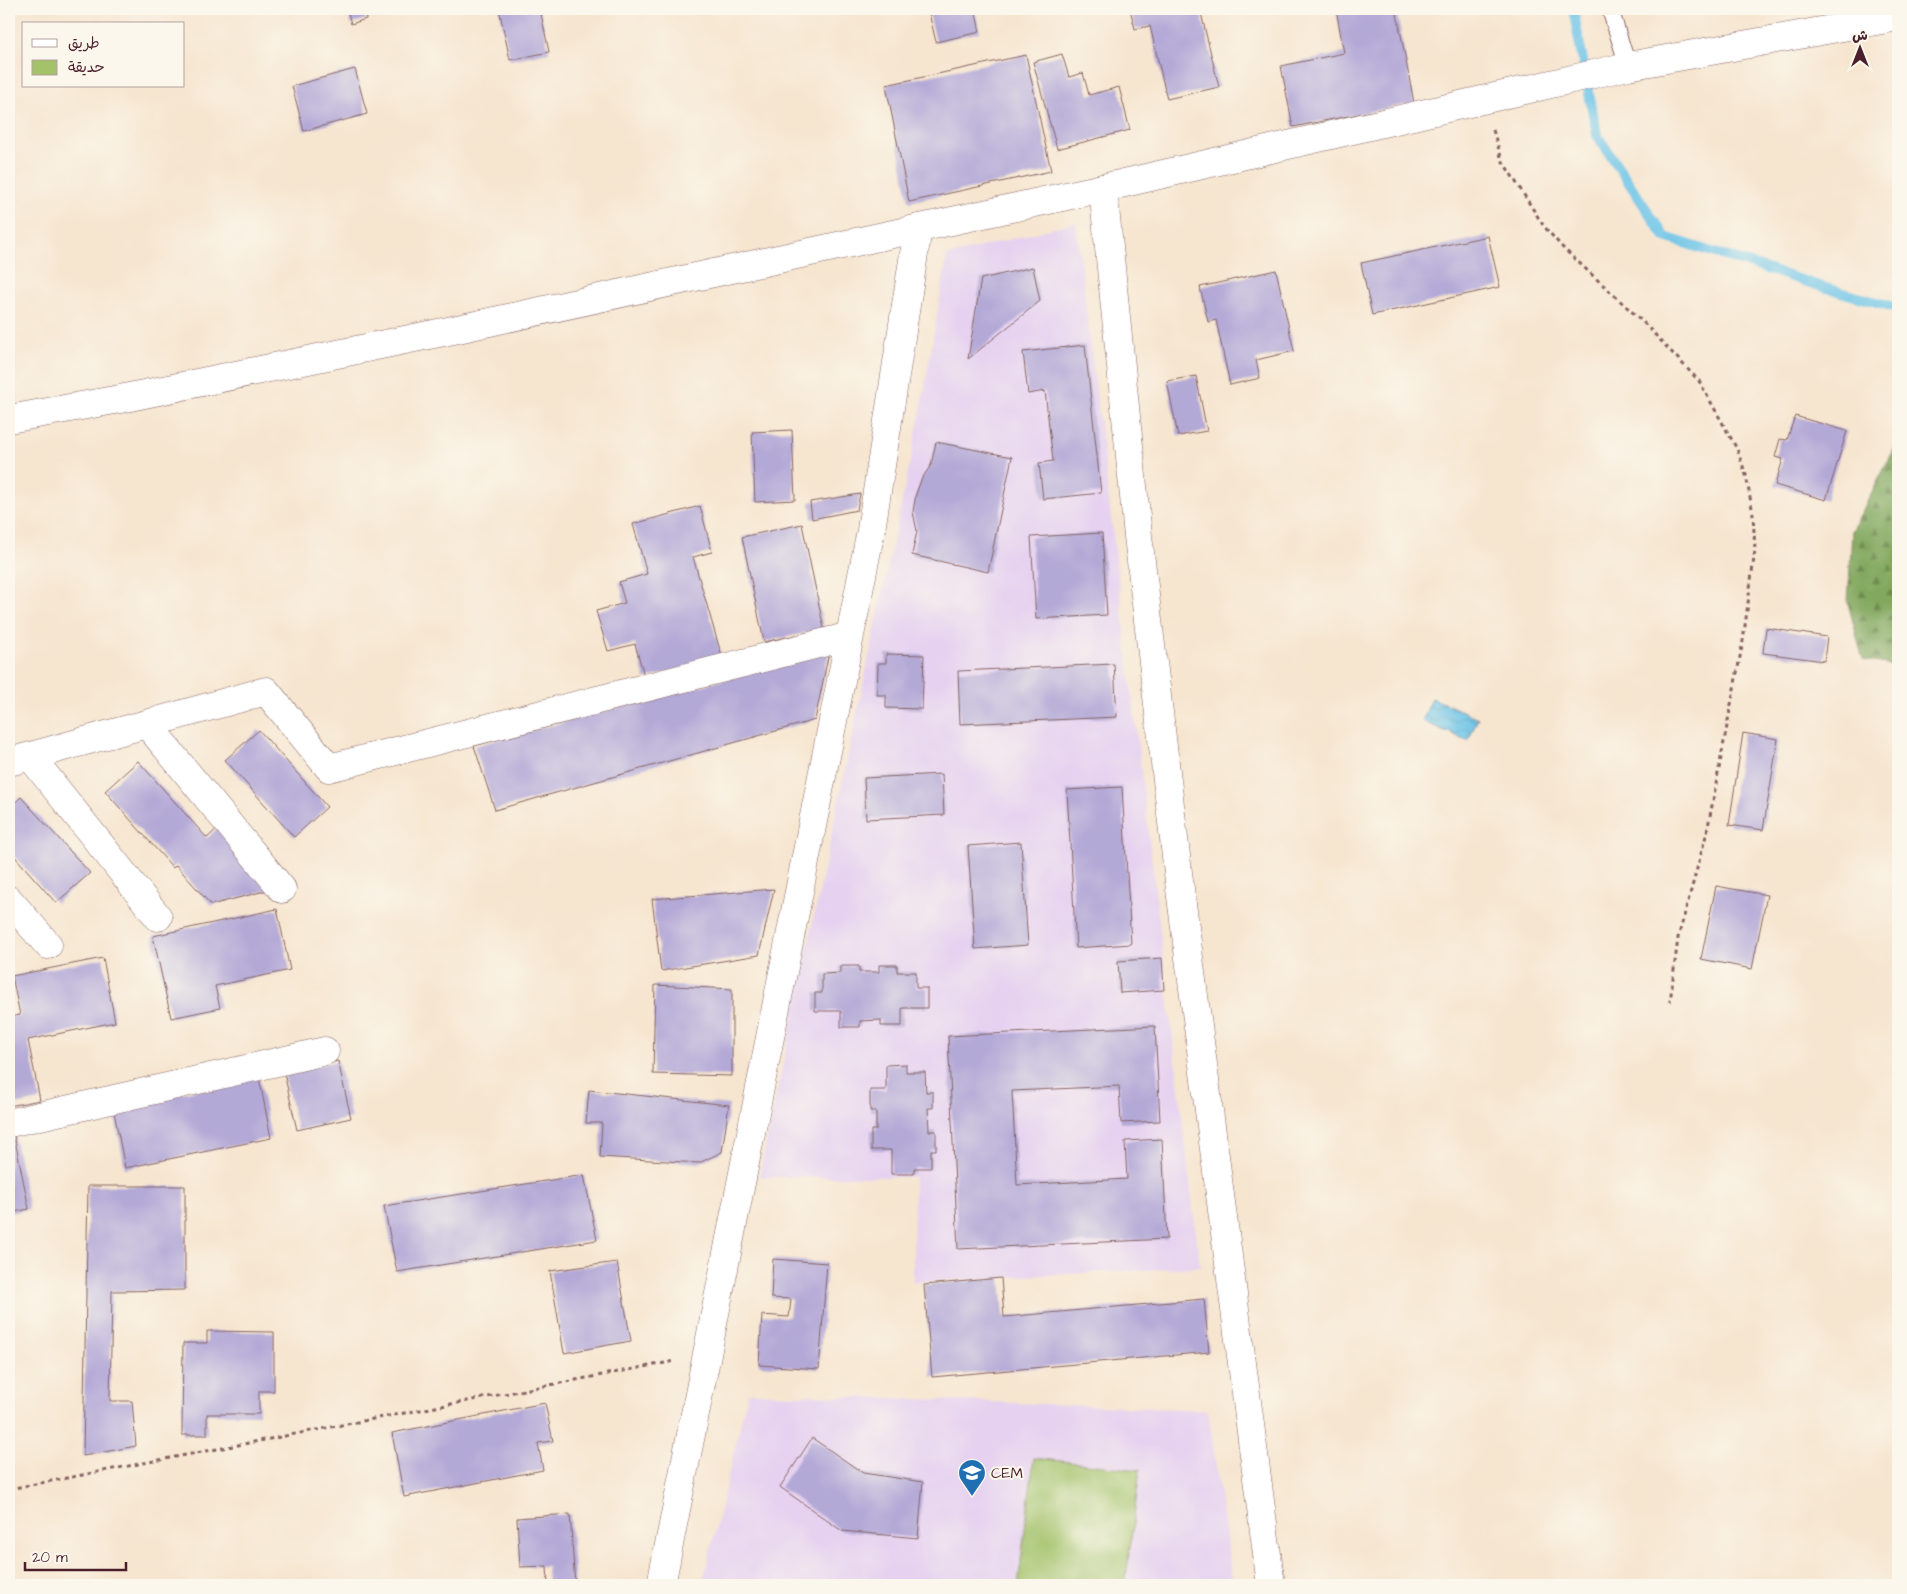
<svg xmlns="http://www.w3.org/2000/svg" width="1907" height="1594" font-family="'Architects Daughter','Playpen Sans Arabic',sans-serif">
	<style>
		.built { fill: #e6d2f0 }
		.green { fill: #a3c26a; stroke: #76704a }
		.forest { fill: url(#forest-firs); stroke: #666444 }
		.water { fill: url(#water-waves); stroke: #5a7189 }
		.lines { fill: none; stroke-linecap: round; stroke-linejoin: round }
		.stream { stroke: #6ac3e7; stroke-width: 10 }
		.building { fill: #b3a9d7 }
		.lane-casing { stroke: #866464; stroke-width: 18 }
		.street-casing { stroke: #866464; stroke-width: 29 }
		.primary-casing { stroke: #866464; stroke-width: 29 }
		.path { stroke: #866464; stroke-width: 3; stroke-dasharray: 4 4; stroke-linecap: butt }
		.lane { stroke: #fff; stroke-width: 16 }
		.street { stroke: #fff; stroke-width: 28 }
		.primary { stroke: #fff; stroke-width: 28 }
		.labels { text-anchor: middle; stroke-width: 4; stroke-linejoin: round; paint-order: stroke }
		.poi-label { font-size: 15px; fill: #4a1f2b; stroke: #fbf7ec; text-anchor: start }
	</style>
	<defs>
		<pattern id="forest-firs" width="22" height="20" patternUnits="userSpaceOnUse" patternTransform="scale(1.25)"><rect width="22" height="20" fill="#82a85e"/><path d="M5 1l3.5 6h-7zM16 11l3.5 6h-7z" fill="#6c884e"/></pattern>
		<pattern id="water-waves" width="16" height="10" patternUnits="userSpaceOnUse" patternTransform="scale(1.25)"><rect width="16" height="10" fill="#6ac3e7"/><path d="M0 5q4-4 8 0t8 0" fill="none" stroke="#5da7c6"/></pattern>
	</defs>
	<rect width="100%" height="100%" fill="#fbf7ec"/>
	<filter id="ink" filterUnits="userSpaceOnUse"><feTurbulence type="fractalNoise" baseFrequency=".02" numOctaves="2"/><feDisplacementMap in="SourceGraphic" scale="10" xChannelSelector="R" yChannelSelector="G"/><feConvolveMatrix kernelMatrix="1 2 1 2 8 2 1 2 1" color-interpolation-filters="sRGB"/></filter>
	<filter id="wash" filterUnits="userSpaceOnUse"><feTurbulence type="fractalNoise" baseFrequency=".0096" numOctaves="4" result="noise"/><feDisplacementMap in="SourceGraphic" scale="20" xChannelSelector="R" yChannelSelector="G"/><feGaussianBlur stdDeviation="1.12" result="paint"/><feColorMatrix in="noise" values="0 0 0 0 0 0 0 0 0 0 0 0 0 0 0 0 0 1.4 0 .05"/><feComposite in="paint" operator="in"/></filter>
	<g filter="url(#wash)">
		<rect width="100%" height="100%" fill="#f6e5cf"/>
		<!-- built -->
		<path class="built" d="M1076,222L1200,1267L913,1282L914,1177H759L920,415L947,256Z
			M748,1393L1208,1410L1233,1585H702Z"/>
		<!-- green -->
		<path class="green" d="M1034,1458L1140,1470L1125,1585H1018Z"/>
		<!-- forest -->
		<path class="forest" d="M1898,442V666L1863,660L1848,603L1852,531Z"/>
		<!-- water -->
		<path class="water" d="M1432,698L1478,718L1468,741L1422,721Z"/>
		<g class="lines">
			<!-- stream -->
			<path class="stream" d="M1573,9L1597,135L1665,237L1826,288L1898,308"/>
		</g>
		<g id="blocks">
			<!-- building -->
			<path class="building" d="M347,9H363L366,19L351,24Z
				M499,9H540L549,52L510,60Z
				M928,9H975L980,32L936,42Z
				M1130,9H1200L1219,87L1167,99L1150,26L1135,29Z
				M1336,9H1396L1414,103L1293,127L1281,66L1344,53Z
				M1062,54L1069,77L1083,73L1089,95L1119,87L1130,130L1057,149L1033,62Z
				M1026,55L1051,171L909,202L886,85Z
				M355,69L367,114L304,131L292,86Z
				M1488,236L1500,287L1372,315L1361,263Z
				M1033,267L1040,301L968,359L981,279Z
				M1276,270L1294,351L1256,360L1260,378L1230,385L1216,320L1208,322L1200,287Z
				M1085,345L1101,493L1043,499L1039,463L1053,461L1045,391L1028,394L1023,352Z
				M1196,376L1207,431L1178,436L1167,381Z
				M1795,416L1847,431L1826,500L1775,485L1783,459L1775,457L1780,439L1787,440Z
				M792,430L795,500L755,502L752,432Z
				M936,442L1012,457L988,572L912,555L917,531L913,512L916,494L921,480L931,465Z
				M860,494L857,510L812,519L810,502Z
				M700,506L712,552L693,557L722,657L645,679L635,644L608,651L596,611L625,603L619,582L647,574L633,524Z
				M802,524L824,629L764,642L742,537Z
				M1102,533L1107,615L1036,619L1031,537Z
				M1766,628L1827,637L1824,661L1763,653Z
				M829,652L815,720L495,810L474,746Z
				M886,654L924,655L922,709L886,708V695H877L878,663H886Z
				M1114,664L1117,717L960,724L958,671Z
				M259,730L327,807L294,837L225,760Z
				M1743,733L1778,739L1763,830L1729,825Z
				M138,761L207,838L220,826L272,889L211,905L176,865L173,868L105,791Z
				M942,774L944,815L866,819L864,778Z
				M1122,787L1131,944L1076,948L1067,790Z
				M21,797L90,873L56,903L9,850V808Z
				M1021,842L1028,945L975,949L968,846Z
				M1716,886L1767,895L1752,969L1701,959Z
				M774,889L759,955L661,971L652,899Z
				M277,909L290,970L215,986L220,1008L171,1018L153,936Z
				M103,958L115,1022L28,1040L40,1100L9,1106V1017L20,1015L12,976Z
				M1162,958L1164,990L1120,993L1118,961Z
				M879,965H897V972H916V988H927V1008H902V1026H881V1020L860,1021V1027H841V1011H815V993H822V974L840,973V966H859V972H879Z
				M655,985L732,989V1076L653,1074Z
				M1155,1026L1160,1121L1121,1123L1119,1086L1012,1091L1017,1185L1127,1179L1125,1141L1162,1139L1167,1239L958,1249L948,1036Z
				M338,1061L351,1118L297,1130L284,1073Z
				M906,1064V1072H925L926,1092H933V1108H928L929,1131H936V1150H931V1168H914V1174H891V1150H871V1130H876V1111H870V1090H886V1065Z
				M259,1077L271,1138L125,1168L113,1107Z
				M589,1090L729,1105L722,1152L699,1163L600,1157L602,1123H586Z
				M14,1135L29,1209L9,1213V1136Z
				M584,1175L597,1240L397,1272L384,1206Z
				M88,1186H185V1290L112,1291L110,1401H132L136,1446L83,1456Z
				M773,1259L827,1263L819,1369L759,1365L762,1315L789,1317L791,1299L771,1298Z
				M617,1262L631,1341L564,1353L550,1271Z
				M1001,1278L1004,1317L1204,1299L1209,1352L932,1377L924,1285Z
				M207,1331L274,1332V1391H259V1414H207V1435H182L183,1343H207Z
				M545,1403L553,1441L538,1443L543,1470L404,1497L392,1433Z
				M812,1438L863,1473L923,1482L918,1538L842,1531L780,1487Z
				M570,1514L575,1585H548L547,1566L520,1567L517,1518Z"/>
		</g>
	</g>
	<g filter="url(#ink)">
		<use href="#blocks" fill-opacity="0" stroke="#866464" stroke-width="1"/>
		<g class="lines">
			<defs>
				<path id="lane" d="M1610,9L1628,66"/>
				<path id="street" d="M1103,188L1138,536L1179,881L1271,1585
					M147,724L282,889
					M30,756L158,917
					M9,762L266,691L329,768L850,636
					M9,900L48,945
					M9,1123L325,1051
					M661,1585L871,530L918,228"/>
				<path id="primary" d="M9,419L120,399L453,330L1103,188L1628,66L1898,17"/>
			</defs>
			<!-- lane casing -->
			<use href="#lane" class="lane-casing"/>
			<!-- street casing -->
			<use href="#street" class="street-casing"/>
			<!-- primary casing -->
			<use href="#primary" class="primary-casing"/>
			<!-- path -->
			<path class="path" d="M1493,130L1502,160L1543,225L1562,247L1643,322L1699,381L1737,449L1746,475L1753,514L1755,550L1743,641L1707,832L1678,938L1670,1002
				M9,1489L675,1361"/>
			<!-- lane -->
			<use href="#lane" class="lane"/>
			<!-- street -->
			<use href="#street" class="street"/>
			<!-- primary -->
			<use href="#primary" class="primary"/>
		</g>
	</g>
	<!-- icons -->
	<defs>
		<symbol id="school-pin" viewBox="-11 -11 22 30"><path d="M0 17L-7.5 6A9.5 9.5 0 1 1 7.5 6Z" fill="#1f6fb2" stroke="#fbf7ec"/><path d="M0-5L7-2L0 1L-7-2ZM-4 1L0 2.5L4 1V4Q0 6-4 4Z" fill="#fff"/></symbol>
	</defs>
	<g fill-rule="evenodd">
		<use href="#school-pin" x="956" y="1457" width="32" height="43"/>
	</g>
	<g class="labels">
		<!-- poi labels -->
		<g class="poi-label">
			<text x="991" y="1478">CEM</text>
		</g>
	</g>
	<!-- margin -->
	<rect width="1907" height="1594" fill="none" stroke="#fbf7ec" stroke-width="30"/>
	<!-- legend -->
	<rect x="22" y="22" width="162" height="65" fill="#fbf7ec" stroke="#b4a19f"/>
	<rect x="32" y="39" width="25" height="8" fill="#ffffff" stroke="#b4a19f"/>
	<text x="68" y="48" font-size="15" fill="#4a1f2b">طريق</text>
	<rect x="32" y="60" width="25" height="15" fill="#a3c26a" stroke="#b4a19f"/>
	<text x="68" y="72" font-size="15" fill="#4a1f2b">حديقة</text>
	<!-- north arrow -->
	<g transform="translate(1860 48)" stroke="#fbf7ec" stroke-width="4" paint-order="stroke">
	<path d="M0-4L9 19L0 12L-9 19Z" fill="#4a1f2b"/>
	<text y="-8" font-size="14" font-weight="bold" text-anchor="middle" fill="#4a1f2b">ش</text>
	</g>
	<!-- scale -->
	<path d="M25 1562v8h101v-8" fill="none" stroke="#4a1f2b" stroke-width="2.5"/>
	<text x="32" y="1562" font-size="15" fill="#4a1f2b" stroke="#fbf7ec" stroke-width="4" paint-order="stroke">20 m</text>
</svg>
